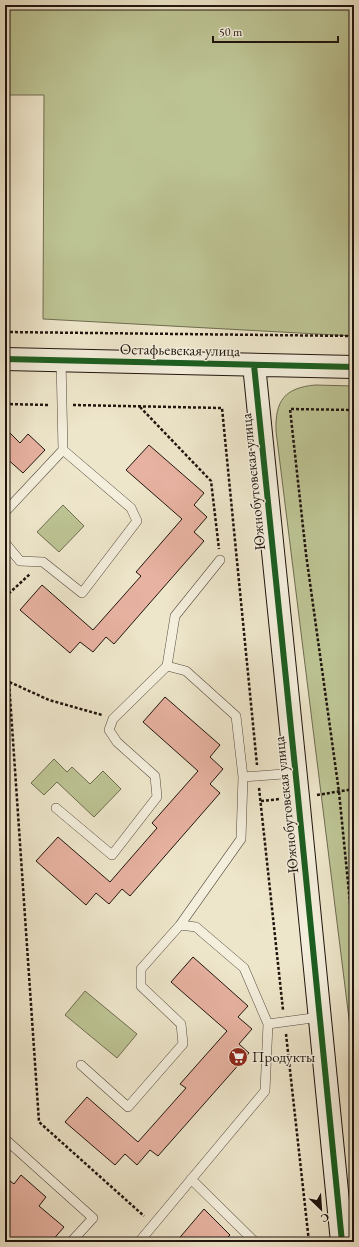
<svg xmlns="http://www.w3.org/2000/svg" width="359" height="1247" font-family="'EB Garamond',serif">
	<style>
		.green { fill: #bdc494; stroke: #6e6c51 }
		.building { fill: #e7b2a1; stroke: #20140e }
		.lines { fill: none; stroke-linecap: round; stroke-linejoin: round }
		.lane-casing { stroke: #54483d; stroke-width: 10 }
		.secondary-casing { stroke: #20140e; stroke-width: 24 }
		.path { stroke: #20140e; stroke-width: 2.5; stroke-dasharray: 3 2; stroke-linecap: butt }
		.lane { stroke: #f4efdd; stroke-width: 9 }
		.secondary { stroke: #f4efdd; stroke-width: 22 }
		.cycleway-casing { stroke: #f4efdd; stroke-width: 8 }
		.cycleway { stroke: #1b5e20; stroke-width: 6 }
		.labels { text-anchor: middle; stroke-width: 3; stroke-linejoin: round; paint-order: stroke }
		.street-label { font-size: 15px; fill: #20140e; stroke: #f4efdd }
		.poi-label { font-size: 15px; fill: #20140e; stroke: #f4efdd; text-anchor: start }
	</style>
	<rect width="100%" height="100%" fill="#eee6cb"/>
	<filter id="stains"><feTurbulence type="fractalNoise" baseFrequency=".005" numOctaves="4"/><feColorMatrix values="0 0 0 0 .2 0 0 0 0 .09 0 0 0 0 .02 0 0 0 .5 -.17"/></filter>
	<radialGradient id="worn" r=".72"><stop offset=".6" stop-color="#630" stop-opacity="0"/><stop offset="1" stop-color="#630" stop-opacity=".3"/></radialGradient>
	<!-- green -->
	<path class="green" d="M5,5H354V336L43,319L44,95H5Z
		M315,385L354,386V1059L276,431C275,400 285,388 315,385Z
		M63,505L84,526L59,552L37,532Z
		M54,759L67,772L72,767L90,784L103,771L121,789L94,817L57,782L44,795L31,783Z
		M85,991L137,1034L117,1058L65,1015Z"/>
	<!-- building -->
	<path class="building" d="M5,428L20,443L28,434L45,450L23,473L5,457Z
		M149,445L204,493L194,505L207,517L194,532L204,541L114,644L106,637L93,652L80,642L70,653L20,610L42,585L93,630L141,576L136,572L182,519L126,470Z
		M165,697L220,745L210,757L223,769L210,784L220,793L130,896L122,889L109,904L96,893L86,905L36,861L58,837L110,882L157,828L152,823L198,771L143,722Z
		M193,957L248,1006L238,1017L252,1029L239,1044L249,1053L158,1156L150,1150L137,1165L125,1154L115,1165L65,1122L87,1097L138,1142L186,1088L180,1084L227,1031L171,982Z
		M21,1175L46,1197L39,1206L64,1227L51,1242H5V1177L14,1184Z
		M204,1209L230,1235L223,1242H176Z"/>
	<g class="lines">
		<defs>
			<path id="lane" d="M5,512L63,450L61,360
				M5,543L20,561L43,562L82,593L137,521L131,508L63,450
				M167,666L175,616L220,560
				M56,808L112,855L157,797L155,776L117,742L109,730L113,719L167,666L186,671L236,716L243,777L296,773
				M180,925L241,839L243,777
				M81,1065L128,1107L183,1044L181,1024L141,986V969L180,925L196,927L244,968L268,1024L320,1017
				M5,1139L93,1218L71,1242
				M191,1179L255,1242
				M139,1242L265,1091L268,1024"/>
			<path id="secondary" d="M5,359L354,367
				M254,365L298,797L342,1242"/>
		</defs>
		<!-- lane casing -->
		<use href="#lane" class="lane-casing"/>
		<!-- secondary casing -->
		<use href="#secondary" class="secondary-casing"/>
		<!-- path -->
		<path class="path" d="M5,332L354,336
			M5,404L50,405
			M73,405L222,408L257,765
			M140,407L211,481L219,549
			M354,410L290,409L306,554L339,792L354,943
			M5,597L30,574
			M5,659L9,682L39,1122L144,1216
			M5,680L49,700L102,715
			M259,788L283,1010
			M317,795L354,789
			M261,801L280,799
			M286,1034L309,1242"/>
		<!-- lane -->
		<use href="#lane" class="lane"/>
		<!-- secondary -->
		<use href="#secondary" class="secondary"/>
		<defs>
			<path id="cycleway" d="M5,359L354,367
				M254,365L298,797L342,1242"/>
		</defs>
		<!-- cycleway casing -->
		<use href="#cycleway" class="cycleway-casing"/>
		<!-- cycleway -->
		<use href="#cycleway" class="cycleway"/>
	</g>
	<!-- icons -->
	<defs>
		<symbol id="supermarket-disc" viewBox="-11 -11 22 22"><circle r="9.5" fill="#8f2418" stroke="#f4efdd"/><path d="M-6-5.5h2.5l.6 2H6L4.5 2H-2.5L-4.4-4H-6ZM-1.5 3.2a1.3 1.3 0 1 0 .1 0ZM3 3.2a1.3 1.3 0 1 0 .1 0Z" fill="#fff"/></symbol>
	</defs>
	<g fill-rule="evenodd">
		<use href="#supermarket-disc" x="227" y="1046" width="22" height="22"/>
	</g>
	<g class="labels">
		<!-- street labels -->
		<g class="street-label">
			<text transform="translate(180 350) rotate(1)" y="5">Остафьевская улица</text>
			<text transform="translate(253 482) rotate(-96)" y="5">Южнобутовская улица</text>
			<text transform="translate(286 805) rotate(-96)" y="5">Южнобутовская улица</text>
		</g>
		<!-- poi labels -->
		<g class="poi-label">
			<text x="252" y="1062">Продукты</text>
		</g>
	</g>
	<!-- margin -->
	<rect width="359" height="1247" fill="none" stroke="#eee6cb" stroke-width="20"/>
	<rect x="6" y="6" width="347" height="1235" fill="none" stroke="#20140e" stroke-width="2"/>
	<rect x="10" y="10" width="339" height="1227" fill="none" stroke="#20140e"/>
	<!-- north arrow -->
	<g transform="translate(321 1209) rotate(155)" stroke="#f4efdd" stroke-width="3" paint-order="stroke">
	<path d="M0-3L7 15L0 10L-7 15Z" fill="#20140e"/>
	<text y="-6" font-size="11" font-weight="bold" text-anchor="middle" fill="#20140e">С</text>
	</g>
	<!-- scale -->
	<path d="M213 36v6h125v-6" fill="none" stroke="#20140e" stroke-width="2"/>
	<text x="219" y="36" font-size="12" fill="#20140e" stroke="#f4efdd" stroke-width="3" paint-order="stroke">50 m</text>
	<rect width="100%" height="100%" filter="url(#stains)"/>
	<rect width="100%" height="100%" fill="url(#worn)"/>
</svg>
